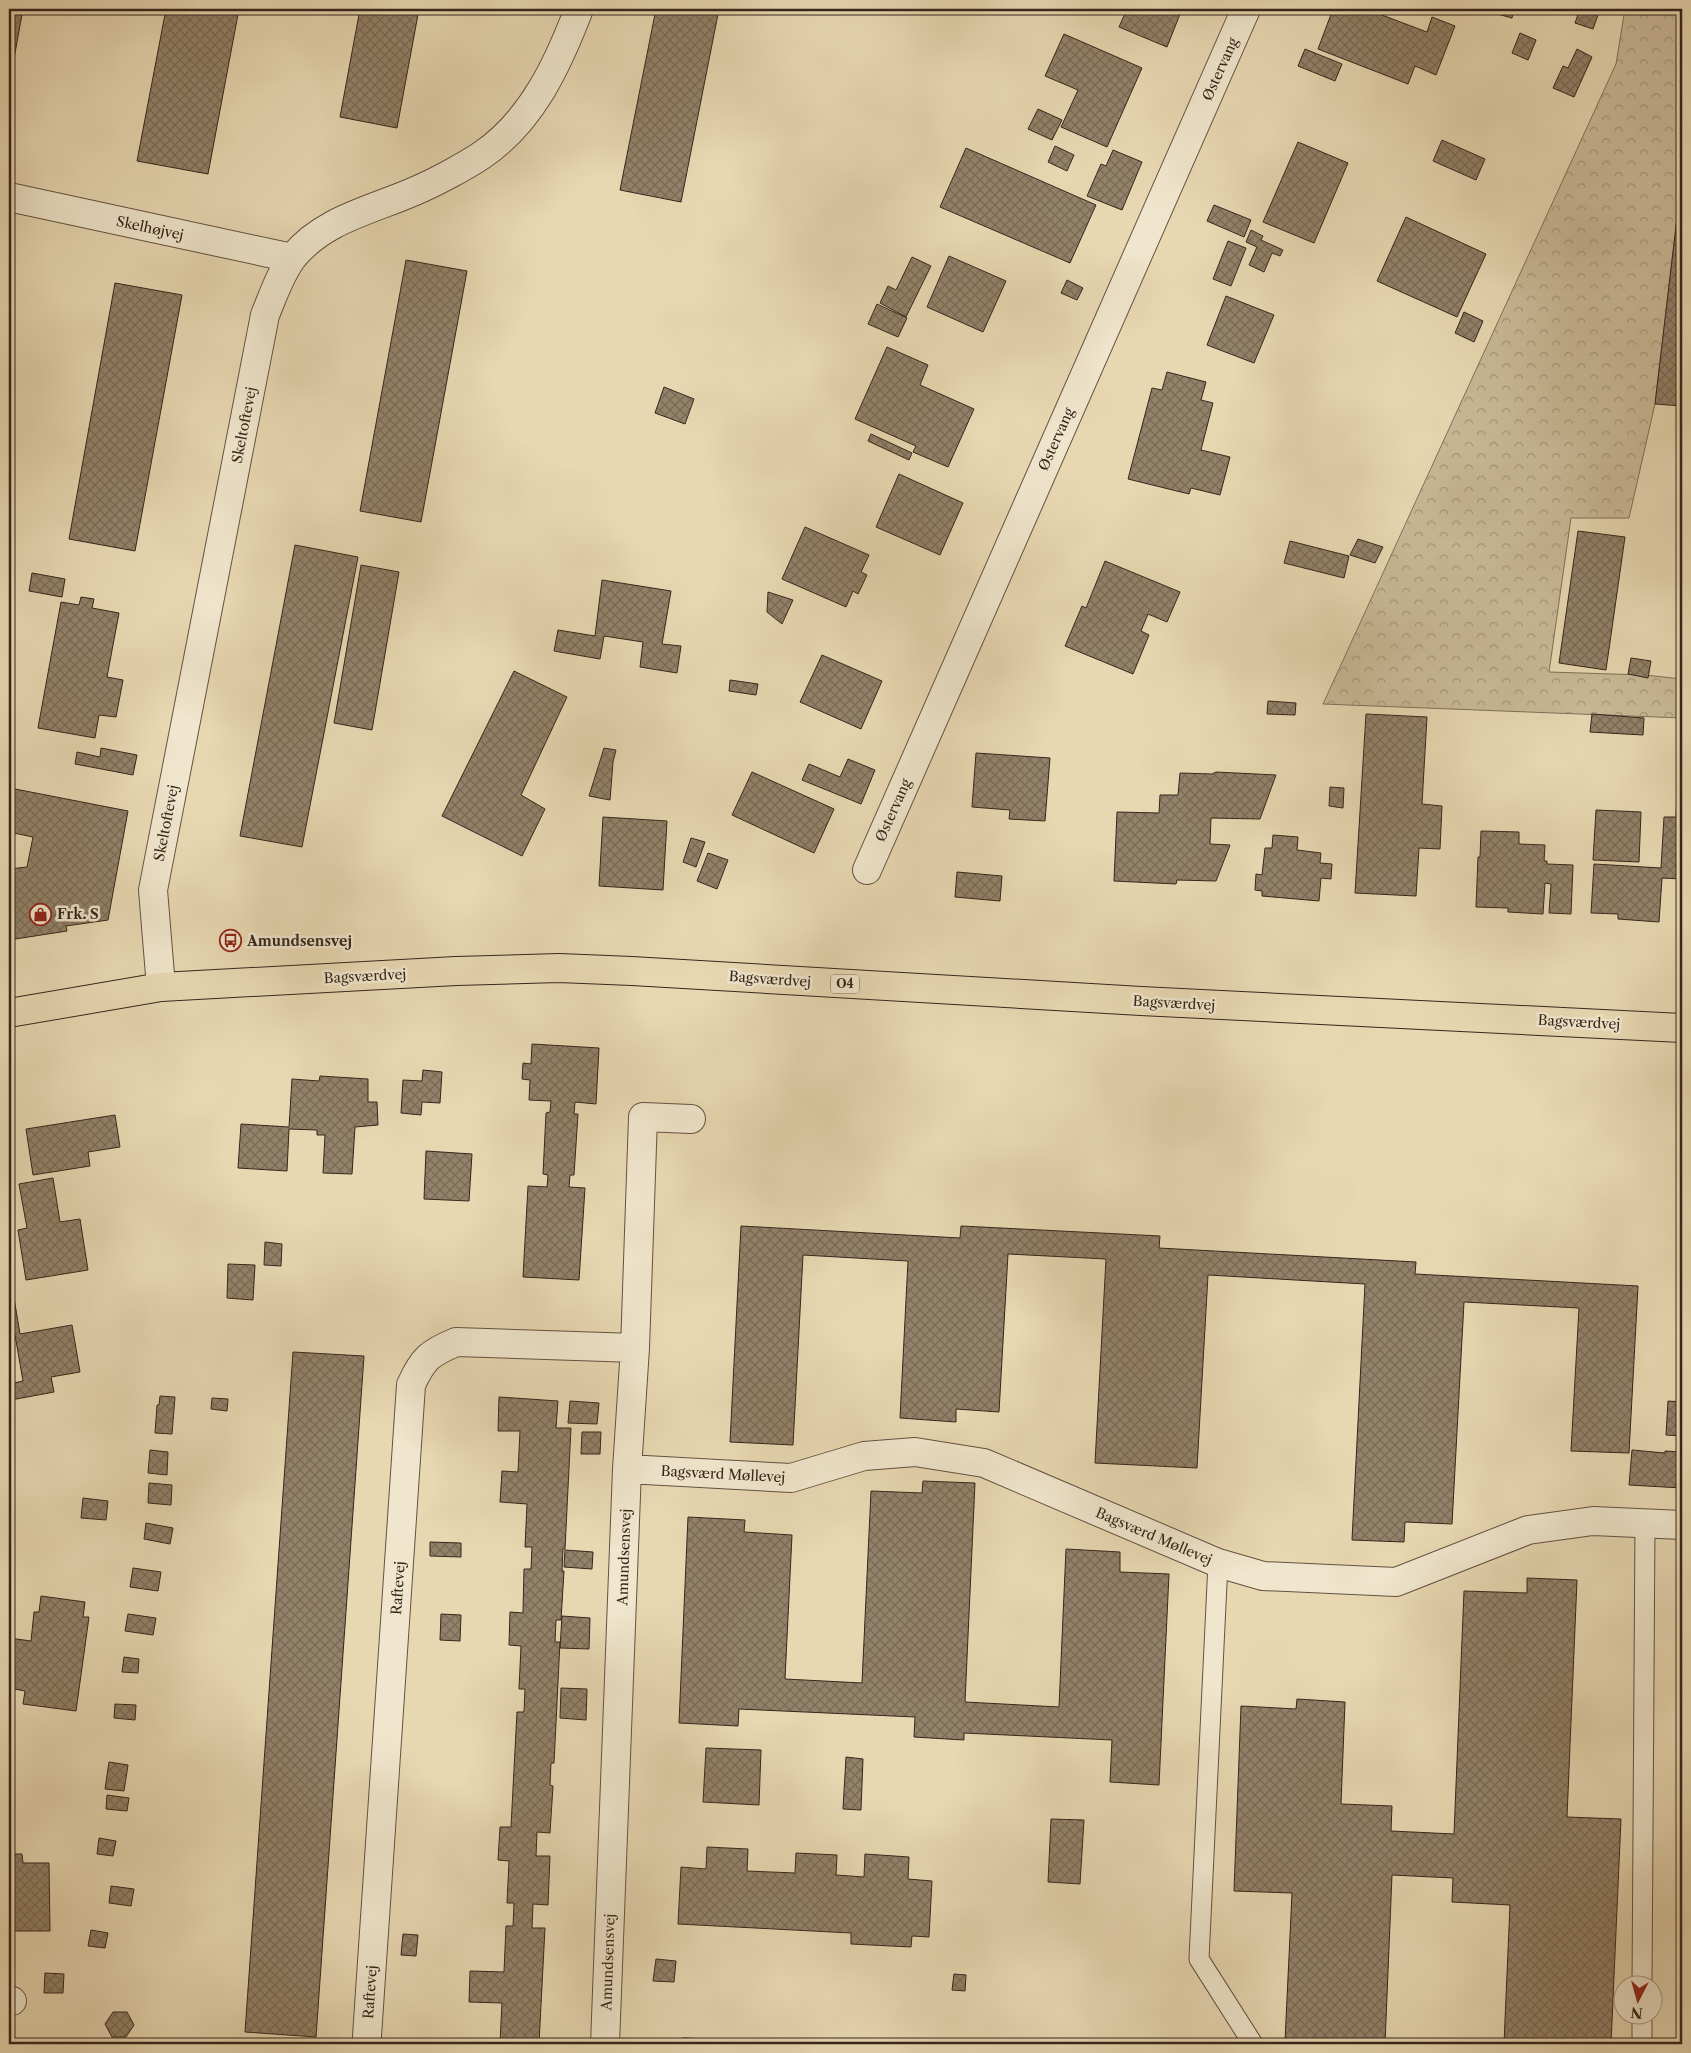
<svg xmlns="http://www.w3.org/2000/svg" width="1691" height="2053" font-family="'Libre Caslon Text',serif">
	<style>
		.forest { fill: url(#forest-crowns); stroke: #80705a }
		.building { fill: url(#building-cross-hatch); stroke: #36251c }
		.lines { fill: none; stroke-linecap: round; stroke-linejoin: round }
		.lane-casing { stroke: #625242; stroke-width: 21 }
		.street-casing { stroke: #625242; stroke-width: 30 }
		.primary-casing { stroke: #36251c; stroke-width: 30 }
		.lane { stroke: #f0e6cd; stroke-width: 19 }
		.street { stroke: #f0e6cd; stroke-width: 28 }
		.primary { stroke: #e8d8b2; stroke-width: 28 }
		.labels { text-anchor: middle; stroke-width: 5; stroke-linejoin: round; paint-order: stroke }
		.shield { fill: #f0e6cd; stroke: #6e5f51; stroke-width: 1 }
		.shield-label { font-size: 12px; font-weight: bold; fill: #36251c }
		.street-label { font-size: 14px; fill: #36251c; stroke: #f0e6cd }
		.poi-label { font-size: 14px; font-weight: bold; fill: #36251c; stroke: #f0e6cd; text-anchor: start }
	</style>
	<defs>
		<pattern id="forest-crowns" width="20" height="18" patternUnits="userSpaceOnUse" patternTransform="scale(1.25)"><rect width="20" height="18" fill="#caba98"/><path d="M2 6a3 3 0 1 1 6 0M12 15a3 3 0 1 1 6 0" fill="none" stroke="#a5977b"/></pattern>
		<pattern id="building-cross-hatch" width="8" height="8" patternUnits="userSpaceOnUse" patternTransform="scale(1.25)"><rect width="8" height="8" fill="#93826a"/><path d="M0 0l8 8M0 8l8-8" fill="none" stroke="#796a56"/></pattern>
	</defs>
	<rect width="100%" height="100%" fill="#e8d8b2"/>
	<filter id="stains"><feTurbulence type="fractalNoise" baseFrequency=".004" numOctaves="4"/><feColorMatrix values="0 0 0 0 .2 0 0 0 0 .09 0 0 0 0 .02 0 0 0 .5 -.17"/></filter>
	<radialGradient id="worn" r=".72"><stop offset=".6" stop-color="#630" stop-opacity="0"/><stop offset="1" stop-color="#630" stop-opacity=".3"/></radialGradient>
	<!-- forest -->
	<path class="forest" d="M1625,9H1682V176L1655,404L1629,518H1571L1549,672L1645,675L1682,679V718L1323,704L1616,64Z"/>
	<!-- building -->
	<path class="building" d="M9,9H23L9,86Z
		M166,9H239L208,174L137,161Z
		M360,9H419L397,128L340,117Z
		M656,9H719L681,202L620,190Z
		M1127,9H1182L1167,47L1119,27Z
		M1333,9H1366L1427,32L1432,17L1455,26L1436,75L1415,66L1408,84L1318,49Z
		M1479,9H1514L1512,18Z
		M1580,9H1590L1599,12L1593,29L1575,23Z
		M1520,33L1536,40L1528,60L1512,53Z
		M1064,34L1142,68L1107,147L1061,127L1078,90L1045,76Z
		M1305,49L1342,64L1335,81L1298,66Z
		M1577,49L1592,57L1574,97L1553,88L1563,66L1568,68Z
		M1038,109L1062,120L1052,140L1028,129Z
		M1442,140L1485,159L1476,180L1433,161Z
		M1298,142L1348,163L1314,243L1263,222Z
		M1055,146L1074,155L1067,171L1048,162Z
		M966,148L1096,205L1070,263L940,207Z
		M1113,150L1142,162L1122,210L1087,196L1101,164L1106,166Z
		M1682,176V406L1655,404Z
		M1214,205L1251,220L1244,237L1207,221Z
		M1406,217L1486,254L1457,317L1377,281Z
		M1251,230L1263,236L1261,240L1283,250L1280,256L1272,253L1264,272L1249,265L1257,247L1246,242Z
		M1228,241L1246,248L1231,286L1213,279Z
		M949,256L1006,281L983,332L927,307Z
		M912,257L931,266L906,317L880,303L888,286L896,290Z
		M406,260L467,271L421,522L360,511Z
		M1067,280L1083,288L1077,300L1061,293Z
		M115,283L182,295L135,551L69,539Z
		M1226,296L1274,315L1254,363L1207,345Z
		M877,304L907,318L898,337L868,324Z
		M1464,312L1483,321L1474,342L1455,333Z
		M887,347L928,365L920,385L974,409L948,467L913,452L916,446L855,419Z
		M1167,372L1206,382L1201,400L1213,403L1201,450L1230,457L1220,495L1191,488L1189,494L1128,479L1152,388L1162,390Z
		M664,387L694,399L685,424L655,413Z
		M871,434L912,453L909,460L868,441Z
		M899,474L963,503L940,555L876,527Z
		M805,527L869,555L861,572L867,575L858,594L853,591L846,607L782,579Z
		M1578,531L1625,537L1606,670L1559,663Z
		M1358,539L1383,547L1375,563L1350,555Z
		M1290,541L1349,556L1344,578L1284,563Z
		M295,545L358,557L302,847L240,836Z
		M1105,561L1180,592L1167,622L1148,614L1141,631L1149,635L1133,674L1065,646L1082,606L1086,608Z
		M361,565L399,572L372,730L334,723Z
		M32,573L65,579L62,597L29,591Z
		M602,580L671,591L662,644L681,646L677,673L640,667L643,642L604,636L600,659L554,651L558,630L595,636Z
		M768,592L793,600L782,624L767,612Z
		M81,597L94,599L92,608L119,613L107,677L123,680L116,717L99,715L95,738L38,728L61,602L79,605Z
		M822,655L882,681L861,729L800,702Z
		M1631,658L1651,661L1648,678L1628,674Z
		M514,671L567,697L521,795L545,809L522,856L442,816Z
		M730,680L758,684L756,695L729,691Z
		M1268,701L1296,703L1295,715L1267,714Z
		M1366,714L1427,717L1422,804L1442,806L1440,849L1419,848L1416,896L1355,893Z
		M1592,714L1644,718L1643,735L1590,732Z
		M101,748L137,755L133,775L75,764L77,752L100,757Z
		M604,748L616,750L613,762L610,800L589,796Z
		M976,753L1050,758L1045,821L1009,819L1010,810L972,807Z
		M9,754L14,755L10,772H9Z
		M848,759L875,770L861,804L802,780L809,764L840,777Z
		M752,772L834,809L814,853L732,815Z
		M1216,772L1276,775L1260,819L1211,818L1210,844L1230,845L1216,881L1177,880L1176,884L1114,881L1117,812L1159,813L1160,795H1178L1180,773L1212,774Z
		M1330,787L1344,788L1343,808L1329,806Z
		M10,788L128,811L108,920L66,926L67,931L9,940V869L27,867L33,837L9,832Z
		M1677,796L1682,797V879L1662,878L1659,922L1618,919V914L1591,913L1594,864L1661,868L1664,817H1676Z
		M1596,810L1641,812L1639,862L1593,860Z
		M603,817L667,821L663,890L599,886Z
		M1481,831L1519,832V844L1545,845L1544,861H1547V864L1573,865L1571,914L1549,913L1551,884L1545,883L1543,914L1508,912V908L1476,907L1478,857H1480Z
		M1273,835L1298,837L1297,850L1321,853L1320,863L1332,864L1331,879L1321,878L1319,901L1262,896V891L1255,890L1256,874L1262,875L1265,848H1272Z
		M691,838L705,842L696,867L683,862Z
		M708,853L728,860L717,889L697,881Z
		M957,872L1002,876L1000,901L955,897Z
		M532,1044L599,1048L596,1104L575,1102L574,1114H578L574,1175H570L569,1187L585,1188L579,1280L523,1277L528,1186L547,1187L548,1175L543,1174L546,1113L550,1112L551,1101L529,1100L530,1080L522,1079L523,1063L531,1064Z
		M423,1070L442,1072L440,1103L422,1102L421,1115L401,1113L403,1080L422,1081Z
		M320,1076L368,1079V1102H377L378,1125L355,1127L352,1174L323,1173L325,1135H317V1130L289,1129L287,1171L238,1168L241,1124L289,1127L292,1079L319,1081Z
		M115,1115L120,1147L88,1152L90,1166L33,1175L26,1129Z
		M426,1151L472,1154L469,1201L424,1199Z
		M53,1178L60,1222L80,1219L88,1270L26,1280L18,1230L27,1228L19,1184Z
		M741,1226L960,1238L961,1226L1160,1236L1159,1248L1416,1262L1415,1274L1638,1286L1629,1453L1571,1451L1579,1308L1464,1302L1452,1524L1405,1522L1404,1542L1352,1540L1365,1284L1208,1275L1197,1468L1095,1463L1106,1259L1008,1254L999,1412L956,1409V1422L900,1418L908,1261L803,1255L793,1445L730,1442Z
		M265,1242L282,1244L281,1266L264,1265Z
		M228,1264L255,1265L253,1300L227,1298Z
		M14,1298L20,1334L72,1325L80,1372L51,1377L54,1392L11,1400L9,1384L23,1381L15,1335L9,1336V1299Z
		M293,1352L364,1356L316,2037L245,2032Z
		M160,1396L175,1397L172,1434L155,1433L157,1405H159Z
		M499,1397L558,1401L556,1428H571L565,1549H563L562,1571H564L561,1620H556L555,1642H560L554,1763H551L550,1785L553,1786L550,1833L537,1832L536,1856H550L548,1905L533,1904L532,1928H545L539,2044H465V2041L500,2043L502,2003L469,2002L470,1971L504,1972L506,1926H513L514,1903H507L509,1861L498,1860L500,1827H511L517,1712H524L525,1689H519L521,1646L509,1645L510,1612L523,1613L524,1569H531L532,1547H525L527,1504L500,1502L502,1471L518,1472L520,1431H498Z
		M212,1398L228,1399L227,1411L211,1409Z
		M570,1401L599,1403L597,1424L568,1423Z
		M1668,1401L1682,1402V1436L1666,1435Z
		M582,1432H601L600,1454H581Z
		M150,1450L168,1452L167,1475L148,1473Z
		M1632,1450L1665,1453V1451L1682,1452V1488L1629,1485Z
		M923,1481L975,1483L965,1702L1059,1707L1066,1549L1120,1552V1572L1169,1574L1159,1785L1110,1782L1112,1740L964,1733V1740L914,1737L915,1717L739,1709L738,1726L679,1723L688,1517L745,1520L744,1532L792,1535L785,1679L862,1683L871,1491L922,1493Z
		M149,1483L172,1485L171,1505L148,1503Z
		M83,1498L108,1501L106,1520L81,1518Z
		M146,1523L173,1528L170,1544L144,1539Z
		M430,1542L461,1543V1557L430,1556Z
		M565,1550L593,1552L592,1569L564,1567Z
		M133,1568L161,1572L158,1591L130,1587Z
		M1527,1578L1577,1580L1567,1817L1621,1819L1611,2044H1504L1510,1905L1452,1902L1453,1878L1392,1875L1385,2044H1332L1285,2041L1292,1893L1234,1891L1241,1706L1296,1709L1297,1699L1345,1702L1341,1804L1392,1806L1391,1831L1454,1834L1464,1591L1527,1593Z
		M41,1596L85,1602L83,1617H89L76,1711L23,1704L25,1691L9,1688V1638L31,1641L34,1612H39Z
		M128,1614L156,1618L153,1635L125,1631Z
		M441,1614L461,1615L460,1641L440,1640Z
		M562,1616L590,1618L589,1649L560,1648Z
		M124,1657L139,1659L138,1673L122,1672Z
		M561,1688L587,1689L586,1720L560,1718Z
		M115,1704L136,1705L135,1720L114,1718Z
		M706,1748L761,1750L759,1805L703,1802Z
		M846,1757L863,1759L861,1810L843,1809Z
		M109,1762L128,1765L124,1791L105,1789Z
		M107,1795L129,1798L127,1811L106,1809Z
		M1051,1819L1084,1820L1080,1884L1048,1882Z
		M99,1838L116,1841L113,1856L97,1854Z
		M707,1847L748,1849L747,1871L795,1873L796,1853L837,1855L836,1875L864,1877L865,1854L909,1857L908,1879L932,1881L929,1937L912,1936L911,1947L851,1944V1933L678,1924L681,1867L706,1869Z
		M9,1854H22L23,1863H49L50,1931H9Z
		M111,1886L134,1889L131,1906L109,1903Z
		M91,1930L108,1933L105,1948L88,1946Z
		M403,1934L418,1935L416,1956L401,1955Z
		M656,1959L676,1961L674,1982L653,1981Z
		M45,1973L64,1974L63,1993H44Z
		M954,1974L966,1975L965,1991L952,1990Z
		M113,2012H127L134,2025L126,2037H112L105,2024Z
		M683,2038L737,2040L736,2044H683Z"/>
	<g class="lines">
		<defs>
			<path id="lane" d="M1218,1563L1199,1959L1253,2044
				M1642,1986L1645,1523
				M1642,2044V2016"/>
			<path id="street" d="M9,197L292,258
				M867,870L1246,9
				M161,987L153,890L265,315C273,296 280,274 293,257C324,219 372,210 415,191C434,183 464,167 482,155C532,121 558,64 579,9
				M627,1469L791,1478L864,1456L915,1452L984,1463L1218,1563L1263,1576L1396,1582L1528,1530L1593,1521L1682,1525
				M9,2001H12
				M367,2036L411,1385C423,1358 430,1353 456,1342L635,1348
				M605,2044L627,1469L635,1348L643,1117L691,1119"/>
			<path id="primary" d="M9,1013L161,987L456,971L559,968L632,971L1141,1001L1682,1028"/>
		</defs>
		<!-- lane casing -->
		<use href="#lane" class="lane-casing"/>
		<!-- street casing -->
		<use href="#street" class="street-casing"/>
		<!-- primary casing -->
		<use href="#primary" class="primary-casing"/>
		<!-- lane -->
		<use href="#lane" class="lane"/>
		<!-- street -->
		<use href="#street" class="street"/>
		<!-- primary -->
		<use href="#primary" class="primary"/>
	</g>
	<!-- icons -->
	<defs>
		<symbol id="shop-ring" viewBox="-11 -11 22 22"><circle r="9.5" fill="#f0e6cd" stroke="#8f2418" stroke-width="1.5"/><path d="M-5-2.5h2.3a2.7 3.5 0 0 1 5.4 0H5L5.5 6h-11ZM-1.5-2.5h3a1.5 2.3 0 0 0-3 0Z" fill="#8f2418"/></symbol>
		<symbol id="bus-ring" viewBox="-11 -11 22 22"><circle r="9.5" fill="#f0e6cd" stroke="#8f2418" stroke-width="1.5"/><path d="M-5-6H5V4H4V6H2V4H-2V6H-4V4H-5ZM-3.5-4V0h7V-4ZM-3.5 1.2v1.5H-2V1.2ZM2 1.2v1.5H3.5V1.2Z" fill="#8f2418"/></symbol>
	</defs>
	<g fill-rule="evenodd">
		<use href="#shop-ring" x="28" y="902" width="25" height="25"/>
		<use href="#bus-ring" x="218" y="928" width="25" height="25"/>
	</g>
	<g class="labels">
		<!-- shield labels -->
		<rect class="shield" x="831" y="974.5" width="28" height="19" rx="4"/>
		<g class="shield-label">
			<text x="845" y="988">O4</text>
		</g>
		<!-- street labels -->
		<g class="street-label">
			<text transform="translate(1220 69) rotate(-66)" y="5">Østervang</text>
			<text transform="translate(150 228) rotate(12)" y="5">Skelhøjvej</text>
			<text transform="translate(244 425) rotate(-79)" y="5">Skeltoftevej</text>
			<text transform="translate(1056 439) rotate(-66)" y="5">Østervang</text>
			<text transform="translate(893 810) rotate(-66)" y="5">Østervang</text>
			<text transform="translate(166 823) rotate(-79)" y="5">Skeltoftevej</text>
			<text transform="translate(365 976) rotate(-3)" y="5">Bagsværdvej</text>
			<text transform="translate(770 979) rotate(4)" y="5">Bagsværdvej</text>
			<text transform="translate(1174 1003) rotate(3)" y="5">Bagsværdvej</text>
			<text transform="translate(1579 1022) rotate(3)" y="5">Bagsværdvej</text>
			<text transform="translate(723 1474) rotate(3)" y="5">Bagsværd Møllevej</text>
			<text transform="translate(1154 1536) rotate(23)" y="5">Bagsværd Møllevej</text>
			<text transform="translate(624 1557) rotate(-88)" y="5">Amundsensvej</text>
			<text transform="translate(398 1588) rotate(-86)" y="5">Raftevej</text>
			<text transform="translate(608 1962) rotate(-88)" y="5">Amundsensvej</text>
			<text transform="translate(370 1992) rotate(-86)" y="5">Raftevej</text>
		</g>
		<!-- poi labels -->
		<g class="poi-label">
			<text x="57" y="919">Frk. S</text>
			<text x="247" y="946">Amundsensvej</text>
		</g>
	</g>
	<!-- margin -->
	<rect width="1691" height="2053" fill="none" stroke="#e8d8b2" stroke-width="30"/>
	<rect x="10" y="10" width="1671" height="2033" fill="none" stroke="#36251c" stroke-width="2.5"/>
	<rect x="15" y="15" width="1661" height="2023" fill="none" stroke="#36251c"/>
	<!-- north arrow -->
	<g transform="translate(1638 2000) rotate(186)"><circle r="24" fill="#f0e6cd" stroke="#a69986"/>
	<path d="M0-4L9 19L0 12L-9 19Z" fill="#8f2418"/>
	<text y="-8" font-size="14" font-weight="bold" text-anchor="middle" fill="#36251c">N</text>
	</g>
	<rect width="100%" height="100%" filter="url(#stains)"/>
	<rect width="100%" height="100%" fill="url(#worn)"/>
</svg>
